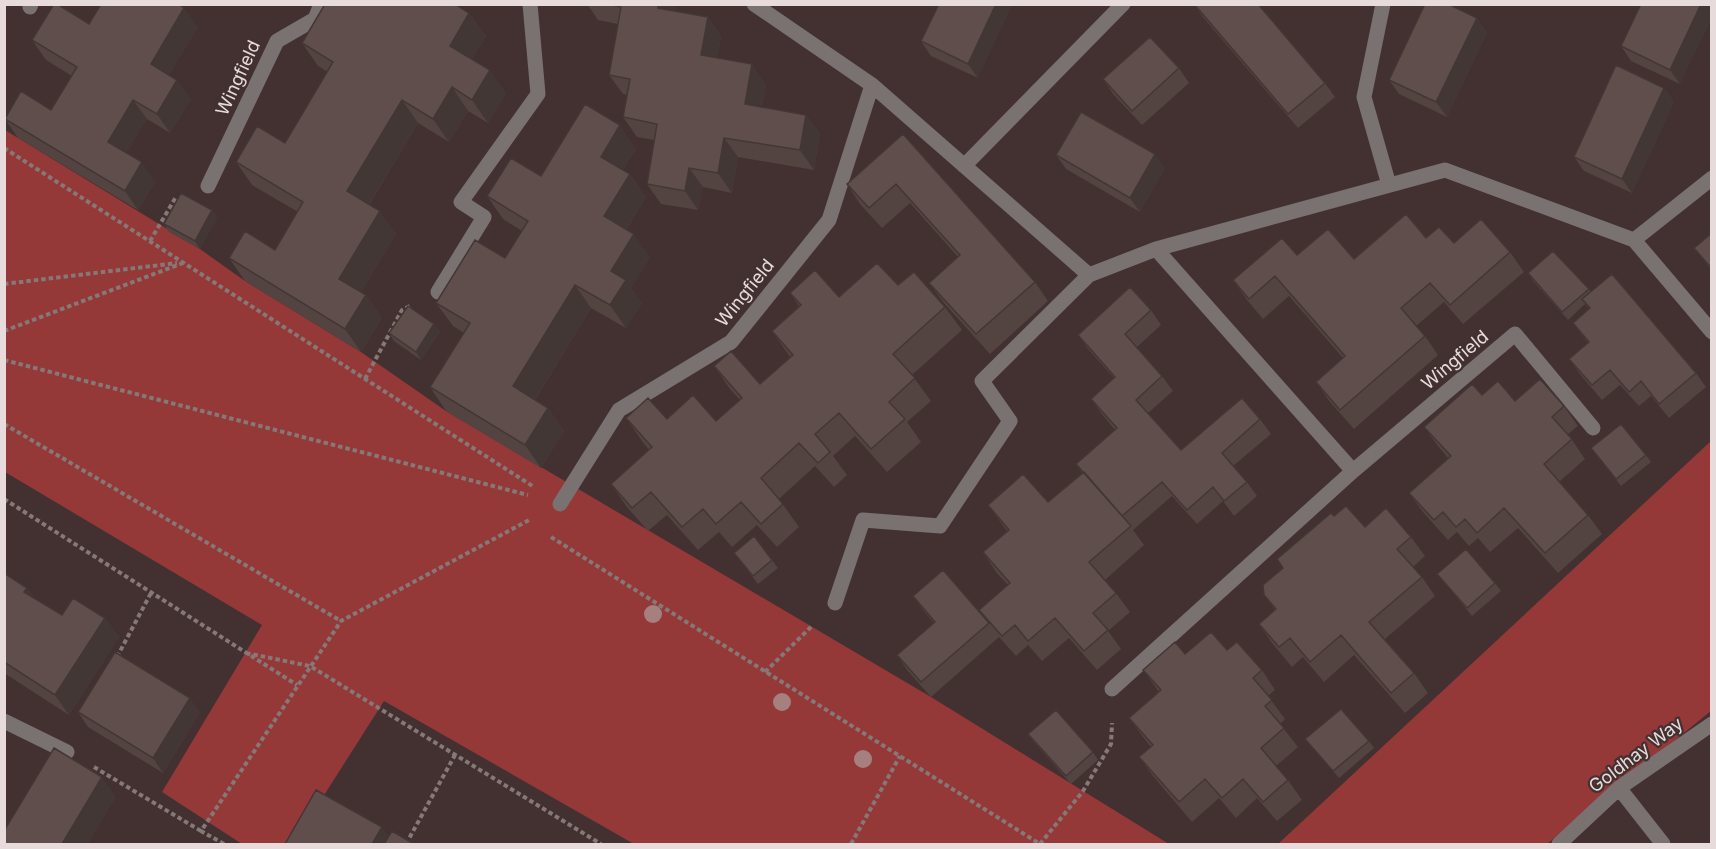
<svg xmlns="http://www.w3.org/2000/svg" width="1716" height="849" font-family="Inter,sans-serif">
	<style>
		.green { fill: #943838 }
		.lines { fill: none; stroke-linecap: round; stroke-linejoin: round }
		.path { stroke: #867877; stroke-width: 4; stroke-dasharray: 4.5 3; stroke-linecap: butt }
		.minor { stroke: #7a7171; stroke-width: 15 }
		.tree { fill: #a6807e }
		.wall { fill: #534341 }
		.shaded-wall { fill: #433735 }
		.building { fill: #604e4c; stroke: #433735; stroke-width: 1.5 }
		.labels { text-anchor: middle; stroke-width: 4.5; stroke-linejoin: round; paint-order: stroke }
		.street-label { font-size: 18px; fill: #e7dcdb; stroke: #423130 }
	</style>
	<rect width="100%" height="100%" fill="#423130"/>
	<!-- green -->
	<path class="green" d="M5,130L200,249L245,281L361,352L446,411L931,697L1169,844H634L384,701L293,844H242L162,792L262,625L5,472Z
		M1711,441V711L1547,844H1278Z"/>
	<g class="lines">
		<!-- path -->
		<path class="path" d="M4,148L534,487
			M150,241L176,197
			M4,284L177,263
			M4,331L183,263
			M4,360L528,495
			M365,379L402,310L410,306
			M4,424L341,621
			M4,499L297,685
			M551,537L1040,844
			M246,653L310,666L601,844
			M117,657L151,593
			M765,672L813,625
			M94,767L201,831
			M224,844L201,831L341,621L531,519
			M406,844L455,755
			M851,844L900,756
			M1040,844L1083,791L1111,744L1112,723"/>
		<!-- minor -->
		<path class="minor" d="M754,4L872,85L1089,275L1156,249L1445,170L1634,240L1712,332
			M1383,4L1364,97L1389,185
			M30,7L31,4
			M964,166L1123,4
			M208,186L277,41L315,19L321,4
			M1634,240L1712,178
			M1156,249L1353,471L1515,334L1593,428
			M438,292L484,217L461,202L538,94L530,4
			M560,504L619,410L731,342L829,220L872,85
			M835,603L863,520L940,526L1010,421L982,381L1089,275
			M1112,689L1353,471
			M4,721L67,752
			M1619,788L1663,844
			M1559,844L1619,788L1712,724"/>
	</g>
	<!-- trees -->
	<g class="tree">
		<circle cx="653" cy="614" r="9"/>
		<circle cx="782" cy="702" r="9"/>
		<circle cx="863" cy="759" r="9"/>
	</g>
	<!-- wall -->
	<path class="wall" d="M587,4H676L675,11L708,17L721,36L717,58L766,84L762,107L806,115L820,134L814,170L738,157L732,193L703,187L698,210L661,204L647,184L654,140L637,137L623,117L627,95L623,94L609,75L618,24L598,20Z
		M939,4L978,78L931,56L921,41Z
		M1194,4L1325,83L1335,97L1298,128L1202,16Z
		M1641,4L1680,84L1631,61L1621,46Z
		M469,13L486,36L472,59L506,93L488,123L468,111L449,142L418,123L369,205L396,234L361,292L366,295L382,318L361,352L245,281L229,258L275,250L298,212L252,185L236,162L285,143L328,72L318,66L302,43Z
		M1477,18L1487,33L1447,117L1399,94L1389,80Z
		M89,24L198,27L169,75L191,99L170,133L147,119L126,153L155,182L138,210L18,138L5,119L51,110L72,76L46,60L32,40Z
		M1179,68L1189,83L1142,125L1113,94L1103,79Z
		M1664,88L1674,102L1632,193L1584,171L1574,157Z
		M903,134L1035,282L1048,301L990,354L943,302L929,283L958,257L910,203L882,228L860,204L847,184Z
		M636,149L623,170L630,174L646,197L626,230L650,257L631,288L642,303L626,328L591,308L535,400L548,408L564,431L541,468L446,411L430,387L464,333L453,326L436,303L505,258L522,231L503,219L487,196L541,176Z
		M1056,155L1165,168L1140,212L1066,169Z
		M212,210L217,218L200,249L169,232L164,224Z
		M1712,233V271L1694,248Z
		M1426,238L1510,252L1524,272L1463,324L1444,302L1416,326L1425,336L1438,355L1354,429L1330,402L1316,382L1343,358L1289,296L1263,319L1247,300L1233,280L1297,255L1354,259Z
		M1528,273L1589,289L1591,292L1696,373L1706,387L1669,418L1651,396L1639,406L1620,385L1602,400L1579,373L1569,359L1588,343L1573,323L1589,309L1585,304L1568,320L1533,281Z
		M898,285L945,307L962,330L912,375L931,401L907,422L921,442L887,472L855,436L833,456L847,475L834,487L815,466L779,499L799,527L777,547L757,525L732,547L719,532L698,550L667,515L648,531L627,507L611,484L649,450L642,441L626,418L716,421L740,400L730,389L714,366L760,384L790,357L772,331L799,306L790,293L839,297Z
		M1151,310L1161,325L1137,347L1162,376L1173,391L1148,413L1181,450L1260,419L1271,434L1233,466L1247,482L1257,496L1234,516L1223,501L1197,524L1172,496L1133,530L1144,545L1105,580L1116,593L1130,612L1108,631L1121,649L1097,670L1069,638L1042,661L1028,645L1016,656L999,637L931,697L907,670L897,655L934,623L923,610L913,596L982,615L1008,585L996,572L983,552L1007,531L988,505L1048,502L1082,473L1076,464L1115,430L1101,413L1091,399L1114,378L1088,349L1078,335Z
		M434,324L440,332L421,360L394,341L389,333Z
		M1482,395L1515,401L1564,406L1578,426L1568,434L1585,459L1559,482L1588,515L1602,534L1558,573L1518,528L1490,552L1478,538L1469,546L1457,532L1448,540L1423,512L1409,493L1448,458L1438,446L1424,427Z
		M1591,448L1646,455L1651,462L1621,486Z
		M1334,516L1365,527L1411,537L1425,556L1413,567L1422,577L1435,596L1385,639L1414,673L1428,693L1405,713L1354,655L1324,682L1303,657L1292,667L1272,643L1259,624L1275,610L1264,595L1283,568Z
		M734,553L772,560L778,568L758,584Z
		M4,573L27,588L34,598L62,615L105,618L119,637L69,715L4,673Z
		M1437,574L1495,583L1501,591L1472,616L1443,581Z
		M1227,650L1262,670L1275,690L1268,696L1285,719L1280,724L1298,747L1276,766L1288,780L1302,800L1277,821L1257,798L1236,818L1219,798L1192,822L1153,776L1139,757L1151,747L1143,737L1129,718L1159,692L1143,670L1185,654Z
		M78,712H200L163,773L88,727Z
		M1028,734L1093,752L1098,760L1071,784L1034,742Z
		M1305,739L1369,741L1374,748L1339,778L1311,746Z"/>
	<!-- shaded-wall -->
	<path class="shaded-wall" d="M658,4H676L671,28L658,8Z
		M996,4H1013L978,78L968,64Z
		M1701,4H1712V18L1680,84L1670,70Z
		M184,8L198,27L164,84L151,64Z
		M469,13L486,36L466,69L450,46Z
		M708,17L721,36L714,75L701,55Z
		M1477,18L1487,33L1447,117L1436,102Z
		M752,64L766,84L759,124L745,104Z
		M490,70L506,93L488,123L472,100Z
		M177,80L191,99L170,133L157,114Z
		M452,87L468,111L449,142L433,119Z
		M1664,88L1674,102L1632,193L1622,179Z
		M133,100L147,119L121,161L108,142Z
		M402,100L418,123L363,214L347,191Z
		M806,115L820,134L814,170L800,150Z
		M620,125L636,149L617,180L601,157Z
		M724,138L738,157L732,193L718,173Z
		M1155,154L1165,168L1140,212L1130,198Z
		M142,162L155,182L138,210L125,191Z
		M689,168L703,187L698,210L685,191Z
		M630,174L646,197L620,239L604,216Z
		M212,210L217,218L200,249L195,241Z
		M380,211L396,234L355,302L339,279Z
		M634,234L650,257L631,288L642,303L626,328L610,305L611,271Z
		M575,285L591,308L529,409L513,386Z
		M366,295L382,318L361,352L345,329Z
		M434,324L440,332L421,360L416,352Z
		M548,408L564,431L541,468L525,445Z
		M27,588L41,607L24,592Z
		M105,618L119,637L69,715L55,695Z
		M190,698L200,712L163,773L153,758Z
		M102,777L116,797L88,844H62Z
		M382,827L392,842L391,844H372Z"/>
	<!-- building -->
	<path class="building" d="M54,4H57L89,24L101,4H179L184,8L151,64L177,80L157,114L133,100L108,142L142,162L125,191L5,119L21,91L51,110L77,67L32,40Z
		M325,4H455L469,13L450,46L490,70L472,100L452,87L433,119L402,100L347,191L380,211L339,279L366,295L345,329L229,258L245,231L275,250L303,202L236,162L257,126L285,143L333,62L302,43Z
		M607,4H658V8L708,17L701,55L752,64L745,104L806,115L800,150L724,138L718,173L689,168L685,191L647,184L657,124L623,117L630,79L609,75L621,7Z
		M939,4H996L968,64L921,41Z
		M1194,4H1258L1325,83L1288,114Z
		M1425,4H1448L1477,18L1436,102L1389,80Z
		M1641,4H1701L1670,70L1621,46Z
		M1150,37L1179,68L1132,111L1103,79Z
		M1616,65L1664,88L1622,179L1574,157Z
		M585,104L620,125L601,157L630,174L604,216L634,234L611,271L626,280L610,305L575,285L513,386L548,408L525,445L430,387L470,323L436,303L475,240L505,258L528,221L487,196L511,158L541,176Z
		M1081,112L1155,154L1130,198L1056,155Z
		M903,134L1035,282L976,334L929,283L960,255L896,184L869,208L847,184Z
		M181,193L212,210L195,241L164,224Z
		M1406,214L1426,238L1439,227L1454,243L1481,219L1510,252L1450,305L1430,283L1401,308L1425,336L1340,410L1316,382L1345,356L1275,276L1249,299L1233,280L1282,238L1297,255L1328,229L1354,259Z
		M1712,233V269L1694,248Z
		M1553,251L1589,289L1562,312L1528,273Z
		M877,263L898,285L914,272L945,307L893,354L915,378L889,402L905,419L871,449L839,413L815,434L830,452L818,463L799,443L761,478L783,504L761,524L741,502L716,524L703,509L682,527L651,492L632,508L611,484L652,447L626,418L648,398L667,419L693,395L716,421L742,398L714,366L731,351L760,384L793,355L772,331L801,305L790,293L815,270L839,297Z
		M1612,274L1696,373L1659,404L1641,381L1629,392L1610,370L1592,385L1569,359L1589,342L1573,323L1590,308L1582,299Z
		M1130,287L1151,310L1125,334L1162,376L1136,400L1181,450L1242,398L1260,419L1222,453L1247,482L1224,501L1213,487L1187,510L1162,482L1122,516L1076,464L1117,428L1091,399L1115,377L1078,335Z
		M408,306L434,324L416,352L389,333Z
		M1540,379L1564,406L1552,417L1572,439L1544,464L1588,515L1545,553L1504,508L1477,533L1465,519L1456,527L1443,512L1434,520L1409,493L1451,456L1424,427L1472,384L1482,395L1498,381L1515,401Z
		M1621,424L1646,455L1616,479L1591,448Z
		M1084,472L1131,526L1089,562L1116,593L1093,613L1108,630L1084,651L1055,618L1028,641L1015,625L1002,636L979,610L1010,583L983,552L1009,530L988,505L1023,474L1048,502Z
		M1346,506L1365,527L1386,508L1411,537L1397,549L1422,577L1369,622L1414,673L1391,693L1341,635L1310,662L1290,638L1279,647L1259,624L1276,609L1264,595L1263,585L1283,568L1277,559L1331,513L1334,516Z
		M754,536L772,560L753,576L734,553Z
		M1466,549L1495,583L1467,608L1437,574Z
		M943,570L989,623L921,682L897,655L935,622L913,596Z
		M4,573L27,588L24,592L62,615L73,598L105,618L55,695L4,662Z
		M1211,632L1227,650L1237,642L1262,670L1253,678L1272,700L1265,706L1284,728L1261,748L1288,780L1263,802L1243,779L1222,798L1205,779L1179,802L1139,757L1153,745L1129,718L1161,690L1143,670L1175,642L1185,654Z
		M115,652L190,698L153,758L78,712Z
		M1341,709L1369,741L1333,771L1305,739Z
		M1056,710L1093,752L1066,776L1028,734Z
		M54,748L102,777L62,844H4V831Z
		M316,790L382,827L372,844H285Z
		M392,831L414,844H384Z"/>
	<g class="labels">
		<!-- street labels -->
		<g class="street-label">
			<text transform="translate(238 78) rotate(-65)" y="6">Wingfield</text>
			<text transform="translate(745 293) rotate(-51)" y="6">Wingfield</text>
			<text transform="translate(1455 360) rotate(-40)" y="6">Wingfield</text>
			<text transform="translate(1636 755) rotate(-37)" y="6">Goldhay Way</text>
		</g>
	</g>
	<!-- border -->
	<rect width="1716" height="849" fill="none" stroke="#e7dcdb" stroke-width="12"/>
</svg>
